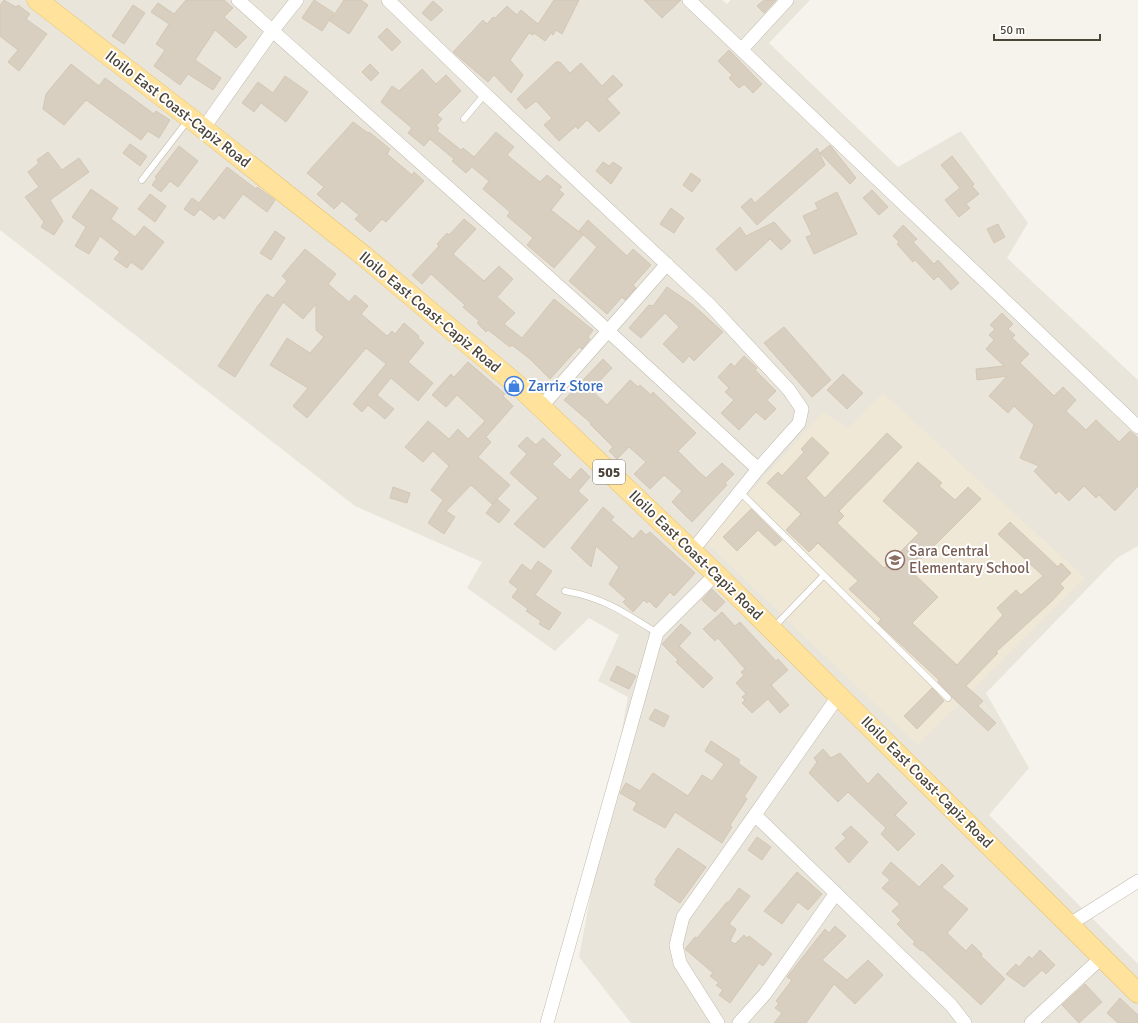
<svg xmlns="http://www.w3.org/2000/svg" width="1138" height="1023" font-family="Signika,sans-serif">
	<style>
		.residential { fill: #eae5da }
		.education { fill: #efe8d6 }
		.building { fill: #d8cfc1; stroke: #d3c7b4 }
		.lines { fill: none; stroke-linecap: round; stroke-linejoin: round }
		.lane-casing { stroke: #c2bbae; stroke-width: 7 }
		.street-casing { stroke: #c2bbae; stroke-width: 14 }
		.primary-casing { stroke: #e6c16a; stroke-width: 21 }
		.lane { stroke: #fff; stroke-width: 6 }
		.street { stroke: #fff; stroke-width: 13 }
		.primary { stroke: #ffe39c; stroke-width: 20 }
		.labels { text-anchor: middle; stroke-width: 4; stroke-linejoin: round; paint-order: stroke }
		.shield { fill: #fff; stroke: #817c74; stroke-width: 1 }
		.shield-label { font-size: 14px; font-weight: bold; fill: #4b4439 }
		.street-label { font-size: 15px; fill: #4b4439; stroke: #fff }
		.shop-label { font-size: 15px; fill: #366cbe; stroke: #fff; text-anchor: start }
		.education-label { font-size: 15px; fill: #785e54; stroke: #fff; text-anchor: start }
	</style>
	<rect width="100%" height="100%" fill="#f6f3ec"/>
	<!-- residential -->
	<path class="residential" d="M0,0H722L727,4L731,0H810L769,43L898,167L961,131L1028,223L1007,258L1138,380V546L1117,558L986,693L1029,768L989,815L1138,964V1023H631L579,957L628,697L598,681L619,635L589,618L555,651L467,588L482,562L355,506L0,230Z"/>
	<!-- education -->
	<path class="education" d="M883,393L1085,578L918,745L706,542L823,412L848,429Z"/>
	<!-- building -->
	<path class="building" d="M4,0L16,7L18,5L30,14L26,19L47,34L19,71L8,62L18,50L0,36V5Z
		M186,0H224L233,8L224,17L247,37L236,48L215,30L195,60L221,78L213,90L188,74L180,85L154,66L165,50L156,44L169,24L151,12L158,3L174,14Z
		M314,0L334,13L322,31L302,18Z
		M344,0H361L368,5L349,34L330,21Z
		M554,0H579L562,34L556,30L553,35L551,33L545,41L534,33L533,35L529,33L510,60L523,75L511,93L494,75L488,82L453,52L483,20L487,24L493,17L495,18L507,6L517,15L521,10L538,24Z
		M644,0H681L662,18Z
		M764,0H776L764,13L757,6Z
		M433,1L443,10L431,21L422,13Z
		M133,5L145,13L124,44L112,36Z
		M387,28L401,42L392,51L378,37Z
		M729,50L762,84L753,93L744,84L739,88L729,78L732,75L718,61Z
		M556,62H560L570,73L581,63L602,86L613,75L623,85L607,99L620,113L599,132L587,120L578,129L576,126L559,141L544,125L552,118L536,101L526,109L517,99Z
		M71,64L99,86L105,78L154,114L156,111L170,120L159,138L148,131L141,140L86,100L64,125L43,109L46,94Z
		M370,64L379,73L371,81L362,72Z
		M422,69L436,84L446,75L461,91L437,115L442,119L436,126L439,128L437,131L461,150L463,148L474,157L496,132L514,147L507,155L540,182L547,175L562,187L559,190L564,194L551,210L583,235L554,268L527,245L533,238L507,216L510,212L483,189L489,181L472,167L466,173L452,161L454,159L430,139L424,146L408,133L412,128L381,102L392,86L399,91Z
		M285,76L308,92L286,122L261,103L254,112L242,103L258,82L273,93Z
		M353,122L368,133L369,132L390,149L387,154L412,175L414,172L424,181L386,222L382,219L370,232L355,219L359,215L342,201L334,209L317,194L324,187L307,173Z
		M130,144L147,156L140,166L123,153Z
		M830,145L856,178L850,184L820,153Z
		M179,146L198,161L178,187L170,181L161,192L152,185L157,178L155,177Z
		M817,148L825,165L757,225L741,207L751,198L755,203Z
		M48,152L62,170L79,158L89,172L50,200L63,221L54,235L41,227L44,222L25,197L39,187L28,172L39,163L37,160Z
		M952,156L974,184L972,186L979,194L966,204L970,208L959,217L945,200L960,188L941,165Z
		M603,162L609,166L613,162L622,168L611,184L596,171Z
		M227,167L256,189L257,187L275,200L267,212L243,194L224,219L219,215L214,220L200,209L194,216L184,209L192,198L199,203Z
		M691,173L701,180L692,192L683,185Z
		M91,189L118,208L111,219L135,237L144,226L164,242L142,270L131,262L127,268L114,259L120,252L100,236L89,254L75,246L86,227L72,217Z
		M872,190L888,207L879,215L863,198Z
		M837,192L857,234L814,254L806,237L812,235L803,216L818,209L815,203Z
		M150,194L166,206L155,222L138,209Z
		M671,208L684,218L674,233L660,224Z
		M464,219L476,229L453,254L484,281L499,266L513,279L497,297L515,313L504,324L522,338L554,299L593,330L588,337L590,339L582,349L579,347L550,379L530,359L512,345L510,347L488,330L486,332L477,323L479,321L463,307L465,305L431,274L422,284L412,275L439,246L437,244L447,233L449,235Z
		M588,220L627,256L633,249L651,265L633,285L636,288L625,300L622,297L607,314L569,281L597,247L579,231Z
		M774,222L791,241L781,250L770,239L736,271L716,249L740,227L746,236Z
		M998,224L1005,237L994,243L987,229Z
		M903,225L917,239L913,242L934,264L938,260L959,283L951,290L938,276L934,280L915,260L913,262L897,244L899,242L893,236Z
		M275,231L285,238L271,260L260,253Z
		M305,249L336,274L328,284L349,302L355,295L368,306L361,314L387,336L392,331L395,334L404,323L419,336L418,338L424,343L408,362L433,383L418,401L391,378L377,395L394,409L385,419L368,405L362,412L353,404L386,364L366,348L307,418L293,406L308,388L270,365L287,338L310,353L324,337L316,330V304L303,319L283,302L235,377L218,366L257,307L267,294L273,298L287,281L282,276Z
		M667,287L693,305L723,332L694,361L689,356L683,363L663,344L679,327L665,313L641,338L629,328L649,305L653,306Z
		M1002,313L1013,324L1008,329L1015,335L1012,338L1029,354L1020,363L1054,396L1063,387L1076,400L1066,411L1086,430L1096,420L1119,442L1130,431L1138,438V486L1115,511L1099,495L1096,498L1084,486L1069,501L1059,491L1056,494L1034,471L1039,466L1020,458L1034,425L1014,406L1008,413L989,396L1007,376L977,380L976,369L1004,366L986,349L994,340L989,335L995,329L990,325Z
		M784,327L831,380L812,397L764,343Z
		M744,356L757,368L755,370L776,391L767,400L776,409L765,420L756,412L739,430L721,413L734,400L725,392L729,388L718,377L731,363L734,367Z
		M603,359L612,368L591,390L607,405L630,380L638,387L640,385L651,395L653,392L696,433L678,451L700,473L706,478L722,463L734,474L725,483L727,485L692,522L672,502L682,491L664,475L650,489L634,474L646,462L629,447L617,459L609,451L613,447L590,424L591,423L564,400Z
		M468,362L505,394L503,396L513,406L486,437L491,442L478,457L510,485L497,499L510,510L499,523L486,513L496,500L492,504L471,485L446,511L455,517L444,534L428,523L443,500L431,490L449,466L433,451L423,462L405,447L428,421L449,439L458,429L468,439L485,421L457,395L446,407L432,395L451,374L454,377Z
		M843,374L863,393L847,409L827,390Z
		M887,433L902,447L839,511L844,516L837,523L884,568L919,533L883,501L918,462L942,483L939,486L955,500L968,487L981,499L910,570L938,597L912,623L957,665L1003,615L997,608L1016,590L1021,595L1043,576L998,534L1010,522L1058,567L1061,563L1071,573L1060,584L1064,588L1051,602L996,652L998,653L966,686L983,701L978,706L996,723L988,731L952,697L938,682L939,680L878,623L881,619L849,589L858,581L818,543L809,552L786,530L801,514L767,483L778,472L782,476L804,452L801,449L812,437L829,453L806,478L825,498Z
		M527,437L536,445L543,438L561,455L552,464L570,480L581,468L590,477L578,491L588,500L544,548L514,524L538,498L510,473L527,454L518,446Z
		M393,487L410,493L407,503L390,498Z
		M603,507L614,517L611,520L633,539L641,530L646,535L650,532L695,573L674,596L670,592L656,608L649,601L647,603L644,600L633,612L623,602L626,599L609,584L619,567L596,546L591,567L571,548Z
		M751,509L782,540L775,546L758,530L737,551L723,537Z
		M538,561L552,571L535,595L561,613L549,630L539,624L541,621L526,611L528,609L512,597L518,589L509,582L522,564L531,571Z
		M712,589L725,602L715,612L702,600Z
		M722,612L735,626L740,622L776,661L778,659L788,670L771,685L789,705L780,713L768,699L752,713L742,703L745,700L742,697L746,694L736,683L744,675L741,672L745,669L718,638L715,641L703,629Z
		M681,624L691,633L679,646L713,678L703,688L676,662L678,660L662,644Z
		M617,666L636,676L629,689L610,680Z
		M932,688L944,701L917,729L904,716Z
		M655,709L669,716L664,727L649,719Z
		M711,741L740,760L738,763L757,777L744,797L747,799L730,825L732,827L722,843L675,812L665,828L633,810L637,803L620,793L626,783L640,791L653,773L688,796L702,775L712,781L724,764L705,751Z
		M823,749L831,758L840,753L868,784L878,773L907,803L895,815L915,834L898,851L881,834L886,828L848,792L838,802L809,773L817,762L814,758Z
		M851,826L868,842L849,863L835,848L846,838L842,834Z
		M757,837L771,847L762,860L748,850Z
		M678,848L706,867L680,903L654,885L657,881L655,880Z
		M891,862L919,887L942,864L954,876L942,887L968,909L947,933L966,951L972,944L982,954L981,956L1005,979L981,1005L922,950L921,951L913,944L915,942L897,924L901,920L892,911L900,904L882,888L890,880L882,873Z
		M797,872L822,894L808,910L798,902L782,924L764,911Z
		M739,888L750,896L729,924L736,929L730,941L735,944L744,935L747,938L749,936L772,954L763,966L759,963L730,1003L719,995L723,990L716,985L719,983L710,976L713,973L685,949L695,937L697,938L727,902L728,903Z
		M835,926L846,936L822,960L847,980L868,960L883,975L855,1004L834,984L806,1023H774L782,1013L775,1008L779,1003L776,1001L792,980L787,977L825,929L829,933Z
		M1040,950L1055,965L1046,974L1042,970L1024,987L1006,974L1016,964L1019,967L1029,956L1032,959Z
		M1085,984L1102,1002L1079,1023L1062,1005Z
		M1120,998L1138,1015V1023H1118L1107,1013Z"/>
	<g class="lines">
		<defs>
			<path id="lane" d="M464,119L485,94
				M142,180L189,119
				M740,492L948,698
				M565,591C604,598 624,612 657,633
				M773,628L824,575"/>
			<path id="street" d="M238,0L581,306L758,469
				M388,0L485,94L709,304L789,390L802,409L799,423L758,469L692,551
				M689,0L1138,427
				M742,49L787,0
				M203,129L273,30L297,0
				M541,407L667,264
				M755,815L951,1005L965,1023
				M1070,924L1138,881
				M547,1023L657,633L716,574
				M718,1023L680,963L676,945L683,917L839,695
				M739,1023L765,994L836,893
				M1031,1023L1102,957"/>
			<path id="primary" d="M37,0L190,118L364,256L522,389L716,574L1138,993"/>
		</defs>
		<!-- lane casing -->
		<use href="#lane" class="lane-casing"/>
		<!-- street casing -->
		<use href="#street" class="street-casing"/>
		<!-- primary casing -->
		<use href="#primary" class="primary-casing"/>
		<!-- lane -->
		<use href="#lane" class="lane"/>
		<!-- street -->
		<use href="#street" class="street"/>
		<!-- primary -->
		<use href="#primary" class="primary"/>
	</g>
	<!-- icons -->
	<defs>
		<symbol id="shop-ring" viewBox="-11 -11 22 22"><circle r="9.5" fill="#fff" stroke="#3f7fe0" stroke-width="1.5"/><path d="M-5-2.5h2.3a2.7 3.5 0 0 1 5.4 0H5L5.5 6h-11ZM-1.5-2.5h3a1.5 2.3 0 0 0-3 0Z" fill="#3f7fe0"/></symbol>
		<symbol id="school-ring" viewBox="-11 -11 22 22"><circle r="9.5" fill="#fff" stroke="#8d6e63" stroke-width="1.5"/><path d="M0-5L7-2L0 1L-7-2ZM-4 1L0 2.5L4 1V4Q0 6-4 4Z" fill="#8d6e63"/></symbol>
	</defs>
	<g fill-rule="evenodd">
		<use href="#shop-ring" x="503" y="375" width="22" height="22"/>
		<use href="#school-ring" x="884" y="549" width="22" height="22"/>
	</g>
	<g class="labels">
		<!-- shield labels -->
		<rect class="shield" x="593" y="460" width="32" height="24" rx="3"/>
		<g class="shield-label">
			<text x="609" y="477">505</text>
		</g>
		<!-- street labels -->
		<g class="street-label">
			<text transform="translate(178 109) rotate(38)" y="5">Iloilo East Coast-Capiz Road</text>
			<text transform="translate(430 312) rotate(40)" y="5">Iloilo East Coast-Capiz Road</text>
			<text transform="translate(696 555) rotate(44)" y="5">Iloilo East Coast-Capiz Road</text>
			<text transform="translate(927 782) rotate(45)" y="5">Iloilo East Coast-Capiz Road</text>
		</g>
		<!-- shop labels -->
		<g class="shop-label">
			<text x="528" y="391">Zarriz Store</text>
		</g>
		<!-- education labels -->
		<g class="education-label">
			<text x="909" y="556">Sara Central<tspan x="909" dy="17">Elementary School</tspan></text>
		</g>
	</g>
	<!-- scale -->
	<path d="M994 34v6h106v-6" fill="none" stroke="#4b4439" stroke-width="2"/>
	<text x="1000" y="34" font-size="12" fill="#4b4439" stroke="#ffffff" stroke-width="3" paint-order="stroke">50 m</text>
</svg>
